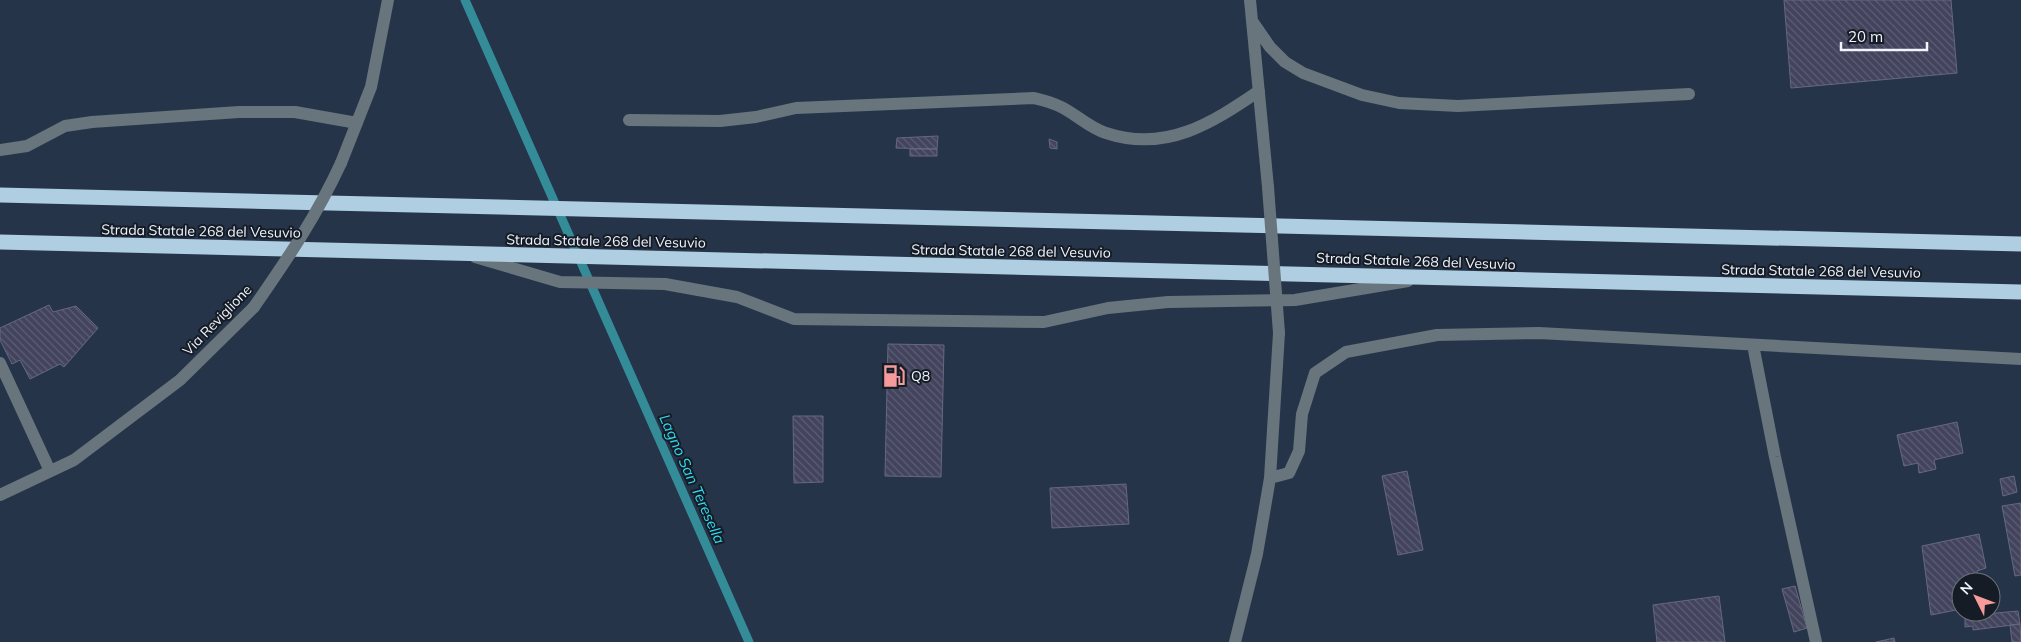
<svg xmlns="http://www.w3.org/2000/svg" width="2021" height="642" font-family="Mulish,sans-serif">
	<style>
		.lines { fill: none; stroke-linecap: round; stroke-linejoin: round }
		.stream { stroke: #348c99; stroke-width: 9 }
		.building { fill: url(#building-back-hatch); stroke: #666883 }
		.minor { stroke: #68757c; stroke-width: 12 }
		.highway { stroke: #afcee1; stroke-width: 15 }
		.minor-bridge { stroke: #68757c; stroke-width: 12 }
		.labels { text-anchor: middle; stroke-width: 4; stroke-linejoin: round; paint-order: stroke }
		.street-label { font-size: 14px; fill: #eff4fd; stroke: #151c25 }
		.poi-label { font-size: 14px; fill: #eff4fd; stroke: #151c25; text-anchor: start }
		.water-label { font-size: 15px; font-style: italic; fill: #2ddcf4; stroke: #151c25 }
	</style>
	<defs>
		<pattern id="building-back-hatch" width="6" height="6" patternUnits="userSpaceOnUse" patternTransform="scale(1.25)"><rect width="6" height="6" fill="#42435c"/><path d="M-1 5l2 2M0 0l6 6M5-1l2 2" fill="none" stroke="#5e5f74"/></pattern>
	</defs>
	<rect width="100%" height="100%" fill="#263449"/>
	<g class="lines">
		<!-- stream -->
		<path class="stream" d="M465,0L749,642"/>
	</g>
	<!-- building -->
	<path class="building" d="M1784,0H1951L1957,73L1791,88Z
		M938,136L937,149L896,148L897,138Z
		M1049,139L1057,142V149L1050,148Z
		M910,149H937V156H910Z
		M49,305L53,312L76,306L98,328L64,367L60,364L30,379L20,360L12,364L0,340V328Z
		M888,344L944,345L941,477L885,476Z
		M793,416H823V482L794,483Z
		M1957,422L1963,453L1934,460L1936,469L1919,473L1918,463L1904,466L1897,435Z
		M1407,471L1423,550L1398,555L1382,476Z
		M2014,476L2017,492L2003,496L2000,479Z
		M1126,484L1129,524L1052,528L1050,488Z
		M2021,503V575L2015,576L2002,506Z
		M1979,534L1986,568L1977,571L1979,582H1961V609L1931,615L1922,546Z
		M1795,586L1807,628L1794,632L1782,589Z
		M1719,596L1725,642H1657L1653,605Z
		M2018,611L2020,624L1973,630V626L1965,627V616Z
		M2020,624L2021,642H2012L2010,625Z
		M1894,638L1895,642H1876Z"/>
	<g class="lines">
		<!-- minor -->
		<path class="minor" d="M1250,0L1268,187
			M1252,21L1270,47L1285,62L1303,73L1362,95L1399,103L1458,106L1689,94
			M629,120L720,121L756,117L796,108L1034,98C1042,100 1051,102 1059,106C1075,113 1089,128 1106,133C1166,153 1212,123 1259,91
			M0,150L27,146L65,126L92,122L239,112H295L357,123
			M341,163L371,87L388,0
			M475,257L560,282L665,284L737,297L794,319L1044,322L1108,308L1168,302L1295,300L1408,281
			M1753,345L1775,457L1816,642
			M0,363L50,471
			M1270,478L1289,473L1299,451L1302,414L1315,373L1346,352L1437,335L1539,333L2021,359
			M0,495L74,460L180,380L254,307
			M1235,642L1257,554L1270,478L1279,333"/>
		<!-- highway -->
		<path class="highway" d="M0,195L2021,244
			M0,242L2021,292"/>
		<!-- minor-bridge -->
		<path class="minor-bridge" d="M1268,187L1279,333
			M254,307C288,258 316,217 341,163"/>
	</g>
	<!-- icons -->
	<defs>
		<symbol id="fuel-bare" viewBox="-9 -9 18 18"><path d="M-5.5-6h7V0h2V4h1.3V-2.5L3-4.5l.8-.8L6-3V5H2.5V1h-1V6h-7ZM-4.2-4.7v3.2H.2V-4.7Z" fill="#f59b9b" stroke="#151c25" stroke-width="2.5" paint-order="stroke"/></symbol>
	</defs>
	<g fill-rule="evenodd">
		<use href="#fuel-bare" x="878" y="360" width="32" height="32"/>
	</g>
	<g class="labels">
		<!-- street labels -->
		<g class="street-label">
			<text transform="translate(201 231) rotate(1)" y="5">Strada Statale 268 del Vesuvio</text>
			<text transform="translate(606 241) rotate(1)" y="5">Strada Statale 268 del Vesuvio</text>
			<text transform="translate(1011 251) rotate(1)" y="5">Strada Statale 268 del Vesuvio</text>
			<text transform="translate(1416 261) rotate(2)" y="5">Strada Statale 268 del Vesuvio</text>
			<text transform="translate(1821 271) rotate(1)" y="5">Strada Statale 268 del Vesuvio</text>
			<text transform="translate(217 320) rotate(-46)" y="5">Via Reviglione</text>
		</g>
		<!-- poi labels -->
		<g class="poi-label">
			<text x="911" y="381">Q8</text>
		</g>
		<!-- water labels -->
		<g class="water-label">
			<text transform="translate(692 479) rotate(66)" y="5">Lagno San Teresella</text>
		</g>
	</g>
	<!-- north arrow -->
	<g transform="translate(1976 597) rotate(312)"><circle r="24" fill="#151c25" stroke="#6c727b"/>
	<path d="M0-4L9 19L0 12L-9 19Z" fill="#f59b9b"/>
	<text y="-8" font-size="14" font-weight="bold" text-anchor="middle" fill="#eff4fd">N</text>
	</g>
	<!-- scale -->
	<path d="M1841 42v8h86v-8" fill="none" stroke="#eff4fd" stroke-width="2.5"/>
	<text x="1848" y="42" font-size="15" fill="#eff4fd" stroke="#151c25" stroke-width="4" paint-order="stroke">20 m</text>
</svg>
